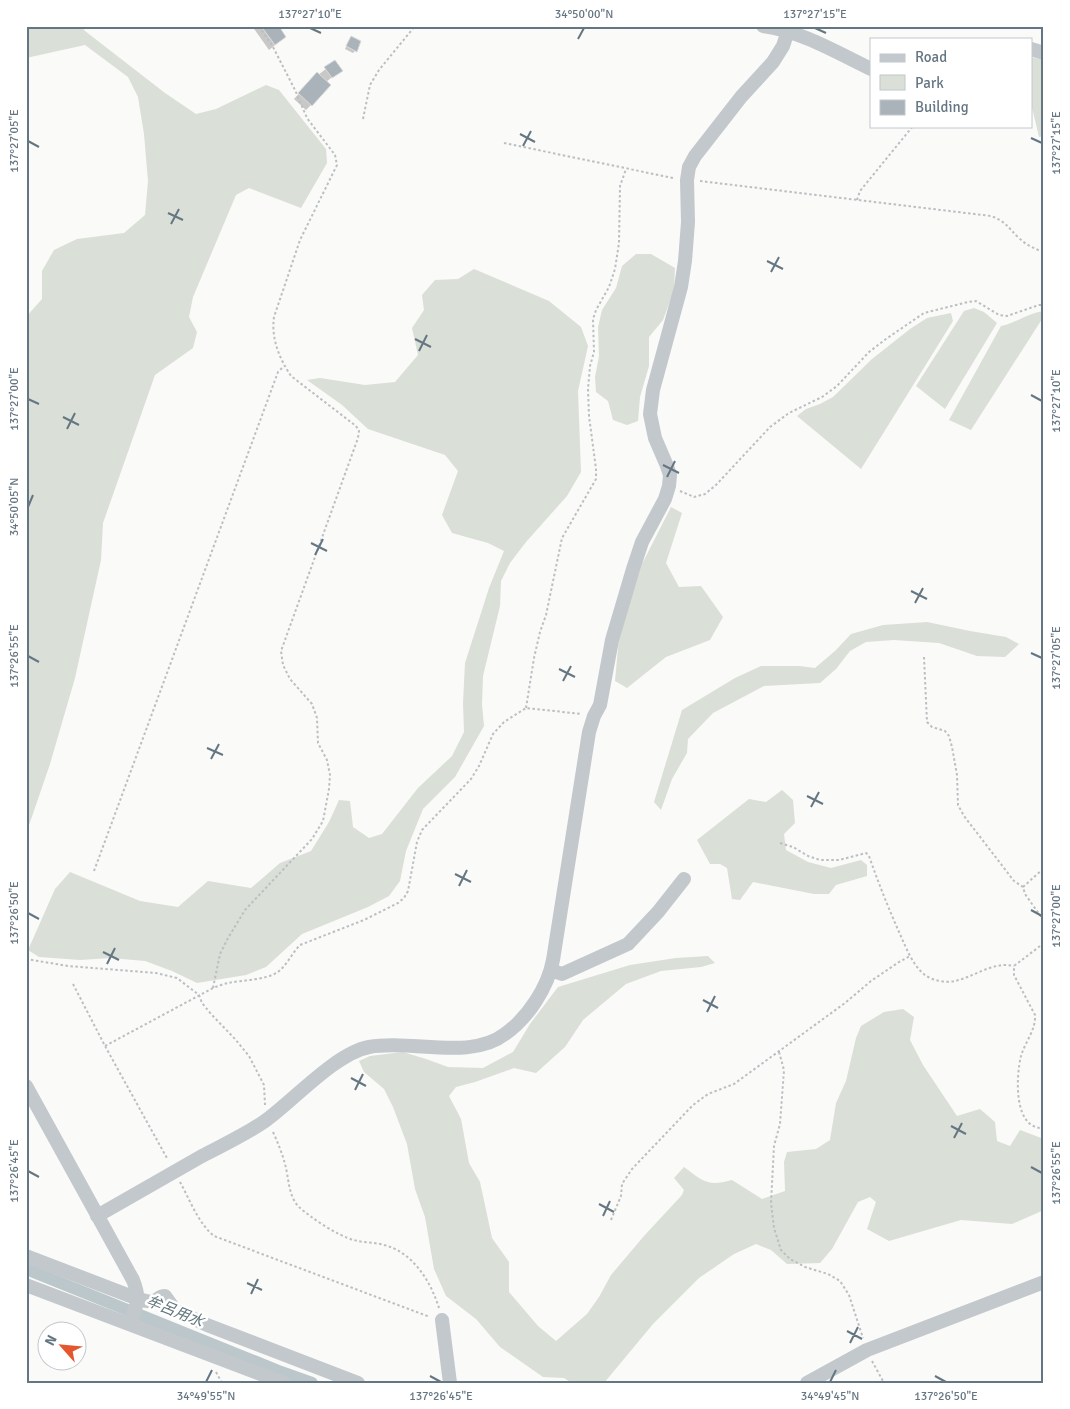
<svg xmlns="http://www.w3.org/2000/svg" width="1070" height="1409" font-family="Signika,'Noto Sans JP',sans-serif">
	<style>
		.green { fill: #dadfd7 }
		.shadow { fill: #0003 }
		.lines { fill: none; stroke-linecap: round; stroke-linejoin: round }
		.canal { stroke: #bbc7cb; stroke-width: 12 }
		.building { fill: #aab3b9; stroke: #dcdcda }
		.path { stroke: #bbbfc2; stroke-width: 2; stroke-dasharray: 2.5 2.5; stroke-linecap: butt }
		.minor { stroke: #c3c8cc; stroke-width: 14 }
		.ticks { fill: none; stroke: #657683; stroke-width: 2 }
		.labels { text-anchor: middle; stroke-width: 5; stroke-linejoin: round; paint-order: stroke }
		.water-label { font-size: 15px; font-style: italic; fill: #60757c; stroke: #fff }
		.neatline { fill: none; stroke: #657683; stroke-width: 2 }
		.ticks-label { font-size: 12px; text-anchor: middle; fill: #657683 }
	</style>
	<rect width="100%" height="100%" fill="#fafaf8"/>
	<!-- green -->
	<path class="green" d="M26,26H81L85,31L165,93L196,114L216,109L266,85L279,90L326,149L327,163L301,208L249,188L236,195L193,297L189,317L197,332L193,348L155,375L103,523L101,560L75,678L50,764L26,834V317L42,299V271L54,250L77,239L124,233L145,215L148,181L144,134L138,97L128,77L85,45L26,58Z
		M1031,57L1044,60V136L1039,137L1031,103Z
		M636,254H651L675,268L674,291L663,320L649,337V366L640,397L638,421L627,425L613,420L608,401L596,392L595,377L599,356L598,327L602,310L616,288L622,266Z
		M474,269L549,301L581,327L588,346L578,391L581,472L567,496L526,542L510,563L501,581L500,606L483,676L482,704L484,726L455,777L423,809L406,851L400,881L389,896L368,907L302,934L266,967L246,975L197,983L172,971L145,961L111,958L80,960L39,957L28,950L55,889L70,872L140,901L178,907L208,881L251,888L280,863L311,851L329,822L339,800L350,801L353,827L369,838L382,834L418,788L452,756L464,732L463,703L465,663L489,588L504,551L488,543L452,533L442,515L458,471L445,455L368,429L342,405L307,380L320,378L365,385L395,382L418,355L412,328L424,310L422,295L435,280L458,279Z
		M974,308L984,312L997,323L945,409L916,386L964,311Z
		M1044,311V316L971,430L949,420L1001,326C1016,323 1028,313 1044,311Z
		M951,313L953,321L861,469L797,416L806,409L820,404L833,397L872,359L910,329L927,318Z
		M671,507L682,513L666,563L679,587L701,586L723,617L710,640L666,657L627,688L615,681L620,626L642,564Z
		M927,622L970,631L1006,637L1019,644L1005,657L977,656L939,643L894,640L866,642L850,651L836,669L820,683L764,686L713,713L688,739L687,753L672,779L661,810L654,802L682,710L735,678L761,666H799L815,668L835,651L851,634L883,625Z
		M782,790L793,800L795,823L784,834L786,850L808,862L831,868L861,860L867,865V876L836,885L829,894H814L753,882L740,900L732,899L727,868L720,864H710L697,840L749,799L766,802Z
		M708,956L715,963L701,967L661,971L626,984L583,1020L565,1047L536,1073L514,1068L475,1082L456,1087L449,1096L461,1119L469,1163L480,1182L492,1238L509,1262V1292L538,1326L556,1341L587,1314L599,1297L611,1275L644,1236L682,1195L684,1190L674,1178L684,1167C703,1181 707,1187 732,1180L762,1199L785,1191L784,1162L787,1152L816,1149L830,1140L836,1103L846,1081L856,1038L861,1026L884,1012L903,1009L914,1017L910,1040L923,1065L957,1116L980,1109L995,1122L997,1141L1010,1146L1020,1130L1044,1139V1210L1012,1224L961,1220L889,1241L867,1229L876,1202L870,1197L858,1202L832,1249L820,1263L787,1264L771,1250L756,1244L734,1254L699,1278L653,1324L604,1383H572L564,1378L543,1377L500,1347L476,1319L446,1296L434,1269L425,1217L415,1189L407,1144L393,1107L384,1089L364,1072L359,1061L370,1056L403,1052L426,1059L448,1067L483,1068L513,1052L530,1024L558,987L630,965L676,958Z"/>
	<!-- shadow -->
	<path class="shadow" d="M252,26H277L285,37L269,50Z
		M349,40L355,51L353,53L345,49Z
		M335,62L341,70L326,82L311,105L306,110L294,99L317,74L318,75Z"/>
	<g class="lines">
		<!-- canal -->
		<path class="canal" d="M26,1269L281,1372L312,1383"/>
	</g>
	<!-- building -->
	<path class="building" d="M261,26H279L286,37L275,45Z
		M351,36L361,41L357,52L346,46Z
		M335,60L343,71L332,78L324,67Z
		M317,72L331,85L312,106L298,93Z"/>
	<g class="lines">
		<!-- path -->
		<path class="path" d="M363,119L370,85L379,70L415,26
			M504,143L673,178
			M700,181L991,216C1007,222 1008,228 1019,238C1026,245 1035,249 1044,252
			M857,200L860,191L913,126
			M680,491L694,497L705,494L716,485L770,427L789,413L822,397L837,386L869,352L886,339L924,313L968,302L976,301L999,315L1007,316L1039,305H1044
			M924,657L927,722L932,727L945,731L949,736L952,747L957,775L958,805L964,816L1014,881L1023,887L1025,894L1044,921
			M526,708L534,658L540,632L546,615L562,538L596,479V469L589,416L588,389L590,366L594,352L593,319L596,310L609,287L615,269L619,243L620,186L626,169
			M780,843L793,847L808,856L820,860H839L866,853L869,856C878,882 888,907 899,932C906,947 912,965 925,975C933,981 946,983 955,981C974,977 993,961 1014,966
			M94,871L278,372L284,366
			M1023,887L1044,868
			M1044,943L1014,966V975L1035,1015C1036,1030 1025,1042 1021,1056C1016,1076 1013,1130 1044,1128
			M26,959L68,966L156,973L177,978L199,995L202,1003L211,1014L235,1039L249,1056L264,1085L265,1105
			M73,984L105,1046L168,1160
			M213,988L220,954L228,938L245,910L312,839L323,821L329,789L330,775L327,760L318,743L317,718L312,704L290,679L283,665L281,651L358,438L359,431L356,426L291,376C279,358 271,338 274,317L300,240L337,165L335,155L307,118L295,90L273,47L259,26
			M105,1046L213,988C218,986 223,984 228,983C243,980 266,980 278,972C287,965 292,953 300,945L364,920L398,903L404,898L408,891L417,842L422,830L471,779L479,766L493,734L504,722L526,708L582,714
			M779,1052L784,1070L780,1124L774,1146L771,1203L774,1228L781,1250L790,1259L805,1267L828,1274L840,1281L849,1295L863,1338
			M273,1132C278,1143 282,1153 285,1164C289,1178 288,1196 299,1207C311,1218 338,1236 354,1240C364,1243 374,1242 384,1245C413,1252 431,1282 439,1308
			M180,1182C190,1200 198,1223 214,1236L430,1317
			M611,1220L621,1196L622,1184L632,1169L693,1105L708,1094L734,1084L845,1003L871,981L899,962L910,956
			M872,1361L884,1383
			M216,1372L222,1383"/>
		<!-- minor -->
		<path class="minor" d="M763,26C801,31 836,52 871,69
			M1031,49L1044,53
			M551,970L562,974L628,944L658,912L684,879
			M26,1086L133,1280C141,1300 137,1305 129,1324
			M97,1216C132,1196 167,1176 202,1156C223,1145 245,1135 265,1121C293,1101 336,1053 369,1047C411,1039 470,1061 505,1034C528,1018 548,987 553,960L589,732L594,716L600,705L612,640L633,569L642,542L665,499L669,486L670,475L667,466L655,438L650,414L653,390L681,287L685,261L688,222L687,180L689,167L695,156L741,97L773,62L783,46L788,31
			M26,1256L138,1299C143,1300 149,1303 154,1301C159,1299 159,1296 165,1296L175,1310L207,1325L358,1383
			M26,1285L284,1383
			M442,1320L450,1383
			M807,1383L867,1350L1044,1282"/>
	</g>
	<!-- ticks -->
	<path class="ticks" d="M310,28L321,33M815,28L826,33M578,39L584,28M520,134L535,142M1031,138L1042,143M28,141L39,147M523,146L531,131M168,213L183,220M171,224L179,209M767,261L783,269M771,272L779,257M415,339L431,347M419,351L427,335M1031,395L1042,401M28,399L39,404M63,417L79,425M67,429L75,413M663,465L679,473M667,477L675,461M28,507L33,495M311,543L327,551M315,555L323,539M911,591L927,599M915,603L923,588M1031,653L1042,658M28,656L39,662M559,669L575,677M563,681L571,666M207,748L223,755M211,759L219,744M807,796L823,804M811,807L819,792M455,874L471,882M459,886L467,870M1031,910L1042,916M28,913L39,919M103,952L119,960M107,964L115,948M703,1000L718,1008M707,1012L715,996M351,1078L366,1086M355,1090L363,1074M951,1126L966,1134M954,1138L962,1123M1031,1167L1042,1173M28,1171L39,1177M599,1204L614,1212M603,1216L610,1201M247,1283L262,1290M251,1294L258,1279M847,1331L862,1339M850,1343L858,1327M430,1376L441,1382M935,1376L946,1382M206,1382L212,1370M830,1382L836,1370"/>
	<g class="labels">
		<!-- water labels -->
		<g class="water-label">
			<text transform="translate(175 1311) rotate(22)" y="5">牟呂用水</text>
		</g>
	</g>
	<!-- border -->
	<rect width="1070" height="1409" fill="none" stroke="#ffffff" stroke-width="55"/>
	<!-- legend -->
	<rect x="870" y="38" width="162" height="90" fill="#ffffff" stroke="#c1c8cd"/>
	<rect x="880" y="54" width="25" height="8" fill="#c3c8cc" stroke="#c1c8cd"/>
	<text x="915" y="62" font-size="15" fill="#657683">Road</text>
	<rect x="880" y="75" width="25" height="15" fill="#dadfd7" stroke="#c1c8cd"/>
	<text x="915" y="88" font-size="15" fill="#657683">Park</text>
	<rect x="880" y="100" width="25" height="15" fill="#aab3b9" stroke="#c1c8cd"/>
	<text x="915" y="112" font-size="15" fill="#657683">Building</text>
	<!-- north arrow -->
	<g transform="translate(62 1346) rotate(297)"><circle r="24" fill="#ffffff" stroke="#c1c8cd"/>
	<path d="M0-4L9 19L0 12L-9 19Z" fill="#e4572e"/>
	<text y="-8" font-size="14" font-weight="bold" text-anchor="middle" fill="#657683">N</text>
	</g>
	<rect x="28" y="28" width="1014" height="1354" class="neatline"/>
	<g class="ticks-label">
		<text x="310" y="18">137°27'10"E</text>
		<text x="584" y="18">34°50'00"N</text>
		<text x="815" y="18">137°27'15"E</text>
		<text transform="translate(14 141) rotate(-90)" y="4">137°27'05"E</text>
		<text transform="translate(1056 143) rotate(-90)" y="4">137°27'15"E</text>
		<text transform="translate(14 399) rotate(-90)" y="4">137°27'00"E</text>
		<text transform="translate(1056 401) rotate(-90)" y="4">137°27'10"E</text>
		<text transform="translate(14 507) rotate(-90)" y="4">34°50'05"N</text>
		<text transform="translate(14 656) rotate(-90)" y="4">137°26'55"E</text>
		<text transform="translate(1056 658) rotate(-90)" y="4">137°27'05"E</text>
		<text transform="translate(14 913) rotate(-90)" y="4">137°26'50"E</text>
		<text transform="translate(1056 916) rotate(-90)" y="4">137°27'00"E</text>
		<text transform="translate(14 1171) rotate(-90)" y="4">137°26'45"E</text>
		<text transform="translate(1056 1173) rotate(-90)" y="4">137°26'55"E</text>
		<text x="206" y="1400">34°49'55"N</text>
		<text x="441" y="1400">137°26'45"E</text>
		<text x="830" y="1400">34°49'45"N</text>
		<text x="946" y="1400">137°26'50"E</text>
	</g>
</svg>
